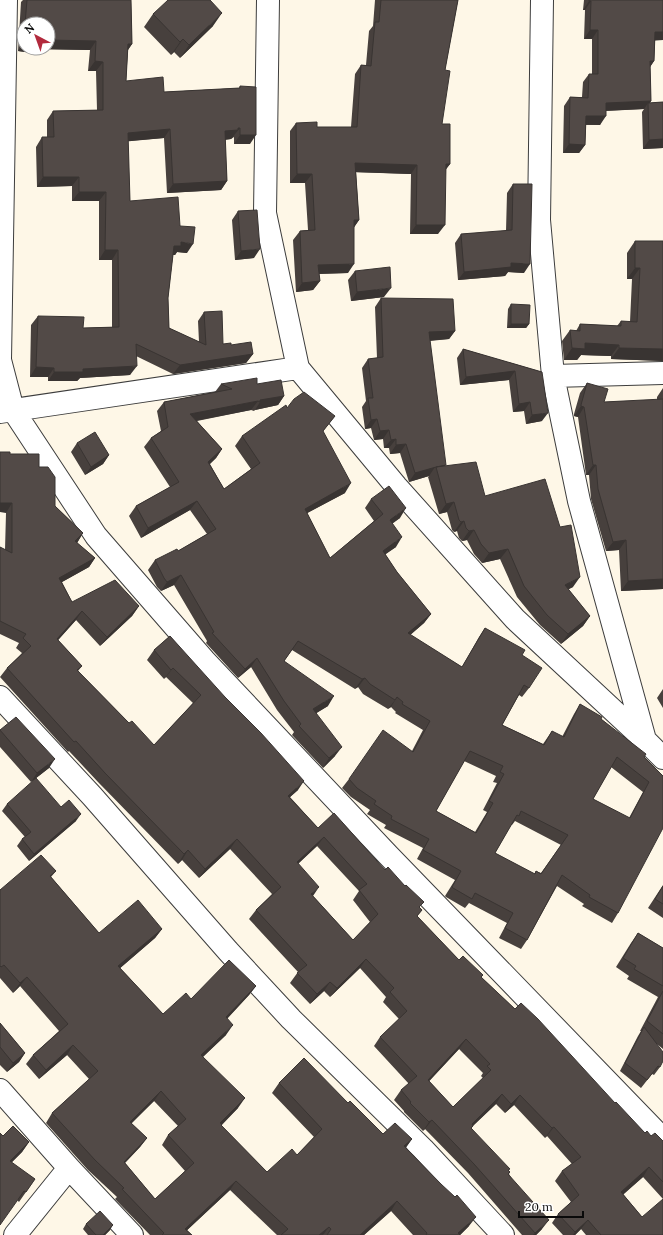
<svg xmlns="http://www.w3.org/2000/svg" width="663" height="1235" font-family="Lora,serif">
	<style>
		.lines { fill: none; stroke-linecap: round; stroke-linejoin: round }
		.street-casing { stroke: #3d3d3d; stroke-width: 24 }
		.street { stroke: #fff; stroke-width: 22 }
		.wall { fill: #47403d; fill-rule: evenodd }
		.shaded-wall { fill: #393432 }
		.building { fill: #524a47; stroke: #393432; fill-rule: evenodd }
	</style>
	<rect width="100%" height="100%" fill="#fef7e7"/>
	<g class="lines">
		<defs>
			<path id="street" d="M6,0L0,360L13,410L96,536L204,660L388,855L663,1139
				M268,0L265,213L298,368L396,486L515,619L645,740L663,758
				M542,0L539,220L553,376L579,501L645,740
				M553,376L663,373
				M0,412L298,368
				M0,697L92,796L228,951L291,1019L423,1149L503,1235
				M0,1090L69,1168L132,1235
				M15,1235L69,1168"/>
		</defs>
		<!-- street casing -->
		<use href="#street" class="street-casing"/>
		<!-- street -->
		<use href="#street" class="street"/>
	</g>
	<!-- wall -->
	<path class="wall" d="M23,0H131L132,44L128,50L126,81L164,92L239,88L240,86L250,144H234V137L231,139L225,140L227,181L221,190L167,193L164,138L128,141L130,201L180,226L187,253L177,252L175,255H173L168,298L169,328L199,342L198,321L204,312L223,344L231,345L253,354L246,363L173,374L136,356L130,375L80,378L77,381H48V377H30L31,325L38,316L83,328L112,327V260H99V201H72V186L37,187L36,147L42,137H47V120L53,111L97,110L96,71H88L90,50L35,49L32,53L18,51L21,2ZM24,24H48L24,48Z
		M375,0H458L445,70L442,124L450,164L446,169L438,234H410L411,174L356,172L359,220L354,227L348,273L319,274L320,281L313,290L296,292L293,240L300,231L308,230L305,183H290V131L296,123L317,127H351L355,74L361,65H366L369,31L373,26Z
		M584,0H663L655,41L654,61L650,67L651,101L650,103L663,102V148L643,149L642,112L644,109L606,111L600,125H586L585,145L579,153H563L564,106L570,97H582L583,82L589,74H592V39H584L585,10H583Z
		M153,14L213,26L180,58L174,52L171,55L144,27Z
		M513,184L524,273L508,272L505,276L458,280L455,243L461,234L506,231L507,193Z
		M238,211L254,258L235,260L232,220Z
		M635,241H663V361L611,359V356L581,355L577,360H564L562,341L570,330L576,331L580,324L617,326L621,321L630,322L632,279H627V253Z
		M355,271L384,297L351,301L348,280Z
		M381,298L455,331L449,339L430,341L445,466L485,496L573,587L568,589L590,616L583,626L561,644L540,625L517,597L500,559L482,563L474,554L467,540L462,541L459,538L457,531L454,532L452,530L447,512L439,514L428,477L429,476L409,482L400,453L390,454L389,448H384L383,439L374,440L371,428L365,429L362,407L366,401L362,368L368,359L377,358L375,307Z
		M511,304L529,324L526,328H507L508,309Z
		M463,349L542,372V421L526,424L524,411L513,412L509,380L460,385L457,358Z
		M587,383L604,402L657,400V397L663,388V589L621,591L619,550L606,551L591,499L589,475H586L578,417L574,416V414L580,393Z
		M221,384H257L284,396L278,405L255,410L254,411L251,410L197,421L222,449L216,458L210,464L224,489L251,469L235,446L242,436L287,408L335,416L323,431L345,493L307,513L330,558L374,521L365,508L371,499L400,518L392,523L396,547L385,554L397,572L431,614L424,623L410,635L462,667L479,637L485,628L522,655L529,688L522,697L519,695L502,725L543,744L552,731L562,737L574,714L580,704L601,719L644,757L663,776L618,913L612,923L582,906L584,904L557,886L527,940L521,949L499,938L507,923L469,903L465,908L446,897L445,896L455,880L417,859L423,848L384,828L386,825L367,814L370,810L351,797L342,788L349,779L412,751L423,730L395,713L396,712L391,707L388,709L363,694L358,687L355,689L292,650L284,661L328,706L316,713L335,756L323,768L292,735L294,732L277,710L251,667L238,678L206,643L207,641L174,585L161,591L157,587L148,570L155,560L178,551L207,534L190,510L141,538L129,516L136,506L170,487L144,447L151,438L161,431L157,411L164,402L215,392ZM464,761L496,776L493,782L497,783L483,810L487,812L475,832L436,811ZM611,767L643,792L629,818L593,799ZM515,821L561,845L541,873L536,871L534,874L495,853L511,825H512Z
		M77,443L109,455L103,464L85,475L71,452Z
		M10,454L39,467L55,506L83,533L77,543L95,558L89,567L62,582L72,602L139,606L132,616L100,646L76,620L58,640L82,666L78,671L129,723L154,745L193,703L166,677L164,679L147,660L154,650L170,636L298,790L290,797L318,828L420,908L422,910L417,916L459,960L481,977L645,1133L663,1141V1199L643,1177L623,1194L642,1217L663,1235H586L581,1229L575,1235H563L552,1223L558,1214L571,1202L555,1181L562,1171L572,1164L547,1136L545,1138L514,1105L505,1113L496,1104L473,1126L471,1129L510,1172L509,1174L542,1229L536,1235H522L468,1173L425,1129L423,1131L404,1112V1111L394,1100L401,1090L409,1084L374,1046L380,1037L399,1019L383,1002L386,997L360,968L330,997L324,991L310,1004L290,983L298,972L249,919L256,910L272,894L230,849L199,878L182,860L178,864L98,782L69,751L68,752L0,677L7,668L22,653L16,648L19,643L0,634V547L5,550L6,513ZM317,846L359,891L353,900L370,922L353,940L313,896L298,864ZM459,1049L483,1073L481,1076L483,1078L453,1107L429,1081Z
		M663,689V708L657,698Z
		M0,730L49,768L31,782L0,747Z
		M7,804L61,807L76,821L29,861L17,846L22,839L25,837L2,811Z
		M56,871L51,877L99,933L162,929L155,938L120,968L163,1014L191,999L256,986L249,995L227,1019L226,1035L203,1057L238,1108L221,1126L267,1172L297,1155L314,1137L272,1093L279,1083L348,1103L383,1134L412,1139L406,1147L469,1226L460,1235H413L391,1211L364,1235H277L230,1190L187,1230L192,1235H150L115,1199L117,1197L88,1170L46,1123L52,1113L89,1079L67,1055L39,1079L26,1064L33,1055L59,1031L20,986L13,993L0,978V890ZM154,1101L178,1126L168,1135L162,1145L185,1171L155,1199L125,1163L140,1147L147,1138L131,1123Z
		M663,885V918L648,908Z
		M638,933L663,948V1049L657,1044L660,1067L654,1075L652,1074L641,1088L620,1071L638,1036L641,1031H640L658,997L627,979L629,976L616,967L631,943Z
		M0,1023L25,1053L19,1062L7,1072L0,1065Z
		M3,1136L29,1142L22,1152L11,1163L35,1179L19,1202L18,1201Z
		M86,1224L110,1230L105,1235H88L83,1229Z"/>
	<!-- shaded-wall -->
	<path class="shaded-wall" d="M589,1H591L585,10H583Z
		M222,13L213,26L180,58L189,45Z
		M590,30H598L592,39H584Z
		M655,32H663V40L649,41Z
		M183,39L174,52L171,55L180,42Z
		M48,40L96,41L90,50L35,49L32,53L18,51L24,42V48H48Z
		M128,44H132L125,54Z
		M95,61L103,62L96,71H88Z
		M650,61H654L648,70Z
		M651,101L648,105V103L644,109L600,111L606,103Z
		M586,116H606L600,125L580,124Z
		M238,128H240L231,139L218,140L225,131Z
		M170,129L164,138L121,142L128,133Z
		M240,135H256L250,144H234Z
		M663,139V148L643,149L649,140Z
		M569,144L585,145L579,153H563Z
		M355,163L417,165L411,174L349,172Z
		M446,164H450L444,172Z
		M297,174H312L305,183H290Z
		M43,177H79L72,186L37,187Z
		M227,181L221,190L167,193L173,184Z
		M79,192H106L99,201H72Z
		M354,220H359L353,229Z
		M416,225H445L438,234H410Z
		M181,242L193,244L187,253L177,252L175,255H167L174,246Z
		M260,249L254,258L235,260L241,251Z
		M105,250H118L112,260H99Z
		M511,263L530,264L524,273L508,272L505,276L458,280L464,272Z
		M354,264L348,273L312,274L318,265Z
		M635,268H640L632,279H627Z
		M320,281L313,290L296,292L302,283Z
		M391,288L384,297L351,301L357,292Z
		M511,324H529L526,328H507Z
		M455,331L449,339L423,341L429,332Z
		M585,343L619,345L611,356L581,355L577,360H564L572,348Z
		M619,348L663,349V361L611,359Z
		M253,354L246,363L173,374L180,365Z
		M137,366L130,375L80,378L77,381H48L54,372L83,369Z
		M36,367L54,368L48,377H30Z
		M515,371L509,380L460,385L466,377Z
		M284,396L278,405L255,410L260,402V400Z
		M258,401L251,410L184,423L190,414Z
		M530,402L524,411L513,412L519,404Z
		M581,406L584,407L578,417L574,416Z
		M548,413L542,421L526,424L532,415Z
		M377,419L371,428L365,429L371,420Z
		M389,430L383,439L374,440L380,431Z
		M396,439L389,448H384L391,440Z
		M406,444L400,453L390,454L396,445Z
		M222,449L216,458L202,471L208,462Z
		M109,455L103,464L85,475L91,467Z
		M593,465H596L589,475H586Z
		M435,467L429,476L409,482L415,473Z
		M351,483L345,493L298,518L305,509Z
		M197,501L190,510L141,538L148,528Z
		M454,502L447,512L439,514L446,504Z
		M0,503H12L6,513L0,512Z
		M406,508L400,518L384,530L390,520Z
		M464,521L457,531L454,532L461,522Z
		M474,530L467,540L462,541L469,531Z
		M83,533L77,543L75,541Z
		M402,537L396,547L376,561L383,551Z
		M626,540L619,550L606,551L613,542Z
		M508,549L500,559L482,563L489,553Z
		M95,558L89,567L53,587L59,578Z
		M181,575L174,585L161,591L167,582Z
		M580,577L573,587L558,595L565,585Z
		M663,579V589L621,591L628,581Z
		M139,606L132,616L100,646L107,637Z
		M82,611L76,620L51,648L57,639Z
		M431,614L424,623L401,643L408,633Z
		M590,616L583,626L561,644L568,634Z
		M257,658L251,667L238,678L245,669Z
		M173,668L166,677L164,679L171,670Z
		M365,678L358,687L355,689L362,679Z
		M334,696L328,706L307,719L313,709Z
		M397,697L391,707L388,709L395,700Z
		M342,747L335,756L323,768L329,758Z
		M55,759L49,768L31,782L37,773Z
		M304,781L298,790L281,805L288,796Z
		M81,814L76,821L29,861L34,854Z
		M324,837L317,846L290,871L297,862Z
		M237,839L230,849L199,878L205,869Z
		M188,850L182,860L178,864L184,854Z
		M319,887L313,896L311,894Z
		M162,929L155,938L111,976L118,966Z
		M366,959L360,968L330,997L337,988Z
		M27,977L20,986L13,993L20,983Z
		M330,982L324,991L310,1004L317,994Z
		M256,986L249,995L219,1027L226,1017Z
		M233,1025L226,1035L194,1065L201,1055Z
		M466,1039L459,1049L421,1090L428,1080Z
		M73,1045L67,1055L39,1079L46,1070Z
		M25,1053L19,1062L7,1072L13,1063Z
		M161,1091L154,1101L123,1132L130,1122Z
		M502,1094L496,1104L465,1133L472,1124Z
		M520,1095L514,1105L505,1113L511,1104Z
		M245,1098L238,1108L221,1125L220,1123Z
		M432,1120L425,1129L423,1131L429,1122Z
		M554,1127L547,1136L545,1138L552,1128Z
		M147,1138L140,1147L117,1171L124,1162Z
		M412,1139L405,1149L404,1146Z
		M29,1142L22,1152L3,1171L10,1161Z
		M649,1167L643,1177L615,1202L621,1192Z
		M236,1181L230,1190L182,1235L185,1229Z
		M397,1201L391,1211L364,1235H360Z
		M476,1217L469,1226L460,1235L458,1233Z
		M549,1220L542,1229L536,1235H533L535,1233Z
		M588,1220L581,1229L575,1235H573L575,1232Z
		M113,1225L110,1230L105,1235H103Z
		M329,1227L323,1235H319Z"/>
	<!-- building -->
	<path class="building" d="M27,0H131L132,44H128L126,81L163,77L164,92L240,88V86L256,87V135H240V128H238V130L225,131L227,181L173,184L170,129L128,133L130,201L178,197L180,226L195,227L193,244L181,242V246H174L168,298L169,328L206,345L204,312L222,311L223,344L231,343V345L251,342L253,354L180,365L136,344L137,366L83,369V372H54V368L36,367L38,316L84,317L83,328L119,327L118,250H105L106,192H79V177H43L42,137H54L53,111L103,110V62L95,61L96,41L48,40V24H25Z
		M168,0H210L222,13L189,45L183,39L180,42L153,14Z
		M381,0H458L445,70L450,71L442,124H450V164H446L445,225H416L417,165L355,163L359,220H354V264L318,265L320,281L302,283L300,231L315,230L312,174H297L296,123L317,122V127H357L361,65L371,66L375,22H379Z
		M589,0H663V32H655L654,61H650L651,101L606,103V116H586L585,145L569,144L570,97L588,98L589,74H598V30H590L591,1H589Z
		M663,102V139L649,140L648,103Z
		M513,184H532L530,264L511,263V267L464,272L461,234L512,230Z
		M257,210L260,249L241,251L238,211Z
		M635,241H663V349L619,348V345L585,343V349L572,348L570,330L580,331V324L621,326V321L637,322L640,268H635Z
		M390,267L391,288L357,292L355,271Z
		M381,298L453,299L455,331L429,332L446,465L436,467L415,473L406,444L396,445V439L391,440L389,430L380,431L377,419L371,420L368,398H373L368,359L383,357Z
		M511,304L530,305L529,324H511Z
		M463,349L542,372L548,413L532,415L530,402L519,404L515,371L466,377Z
		M257,378V384L281,380L284,396L260,400V402L258,401L190,414L222,449L208,462L224,489L260,463L242,436L286,405L287,408L294,399L304,392L335,416L323,431L351,483L305,509L330,558L383,514L371,499L389,486L406,508L390,520L402,537L383,551L397,572L431,614L408,633L462,667L485,628L525,650L522,655L542,668L529,688L524,685L502,725L544,745L552,731L564,737L580,704L602,717L601,719L646,754L644,757L663,776V828L618,913L589,897L590,895L562,875L527,940L505,928L513,913L475,893L472,899L453,888L452,887L461,871L423,850L429,839L391,819L392,816L374,804L376,801L357,788L349,779L383,730L413,752L430,721L402,704L403,702L397,697L395,700L370,684L365,678L362,679L298,641L284,661L334,696L313,709L342,747L329,758L299,726L301,724L284,701L257,658L245,669L212,633L214,632L181,575L167,582L164,578L155,560L177,549L178,551L216,529L197,501L148,528L136,506L179,482L151,438L168,427L164,402L232,389L221,384ZM470,751L503,766L500,772L504,774L489,801L493,803L476,833L436,811ZM617,757L649,782L630,818L593,799ZM521,811L568,835L541,874L536,871L535,874L495,853L517,815L519,816Z
		M587,383L608,389L604,402L663,399V579L628,581L626,540L613,542L598,489L596,465H593L584,407L581,406V405Z
		M95,432L109,455L91,467L77,443Z
		M0,452H10V454H39V467H48L55,477V506L83,533L75,541L95,558L59,578L72,602L115,580L139,606L107,637L82,611L57,639L82,666L77,670L129,723L132,721L154,745L201,695L173,668L171,670L154,650L170,636L225,697L261,733L304,781L288,796L318,828L334,813L385,870L388,867L405,886L406,885L424,902L419,907L422,910L417,916L459,960L463,956L483,975L481,977L515,1009L521,1003L538,1019L615,1103L616,1102L645,1133L647,1131L651,1136L655,1133L663,1141V1182L649,1167L621,1192L642,1217L663,1199V1235H601L588,1220L575,1232L558,1214L579,1195L562,1171L581,1157L554,1127L552,1128L520,1095L511,1104L502,1094L472,1124L473,1126L471,1128L510,1169L508,1170L510,1172L508,1174L549,1220L535,1233L474,1164L432,1120L429,1122L410,1103L411,1102L401,1090L417,1076L380,1037L407,1011L390,992L394,988L366,959L337,988L330,982L317,994L297,973L307,965L256,910L281,887L237,839L205,869L188,850L184,854L105,773L76,741L74,742L7,668L31,646L23,638L26,634L0,621V547L12,553V503H0ZM324,837L367,884L359,890L378,914L353,940L311,894L319,887L297,862ZM466,1039L490,1064L487,1066L491,1070L453,1107L428,1080Z
		M476,462L485,496L545,479L560,527L571,525L580,577L565,585L590,616L568,634L547,615L524,586L508,549L489,553L481,544L474,530L469,531L466,528L464,521L461,522L459,520L454,502L446,504L436,467Z
		M16,717L55,759L37,773L0,730Z
		M36,778L61,807L69,800L81,814L34,854L22,839L31,832L7,804Z
		M41,855L56,871L50,876L99,933L138,900L162,929L118,966L163,1014L186,993L191,999L229,960L256,986L226,1017L233,1025L201,1055L245,1098L220,1123L222,1124L221,1125L267,1172L292,1149L297,1155L322,1129L279,1083L304,1058L348,1103L350,1101L383,1134L395,1123L412,1139L404,1146L441,1184L455,1197L457,1195L476,1217L458,1233L460,1235H426L427,1233L397,1201L360,1235H327L331,1229L329,1227L319,1235H281L288,1229L236,1181L185,1229L192,1235H162L164,1233L122,1189L124,1188L95,1160L52,1113L98,1071L73,1045L46,1070L33,1055L68,1024L27,977L20,983L4,965L1,967L0,966V890ZM161,1091L186,1119L168,1135L194,1163L155,1199L124,1162L147,1138L130,1122Z
		M663,886V904L655,899Z
		M638,933L663,948V986L634,969L636,966L623,958Z
		M663,991V1034L647,1021Z
		M0,1023L25,1053L13,1063L0,1047Z
		M644,1027L663,1052V1061L660,1067L658,1066L647,1080L625,1063Z
		M13,1126L29,1142L10,1161L35,1179L26,1192L24,1191L0,1225V1133L3,1136Z
		M100,1211L113,1225L103,1235H96L86,1224Z"/>
	<!-- north arrow -->
	<g transform="translate(36 36) rotate(319)"><circle r="19" fill="#ffffff" stroke="#9d9d9d"/>
	<path d="M0-3L7 15L0 10L-7 15Z" fill="#b22a3d"/>
	<text y="-6" font-size="11" font-weight="bold" text-anchor="middle" fill="#0a0a0a">N</text>
	</g>
	<!-- scale -->
	<path d="M519 1211v6h64v-6" fill="none" stroke="#0a0a0a" stroke-width="2"/>
	<text x="525" y="1211" font-size="12" fill="#0a0a0a" stroke="#ffffff" stroke-width="3" paint-order="stroke">20 m</text>
</svg>
